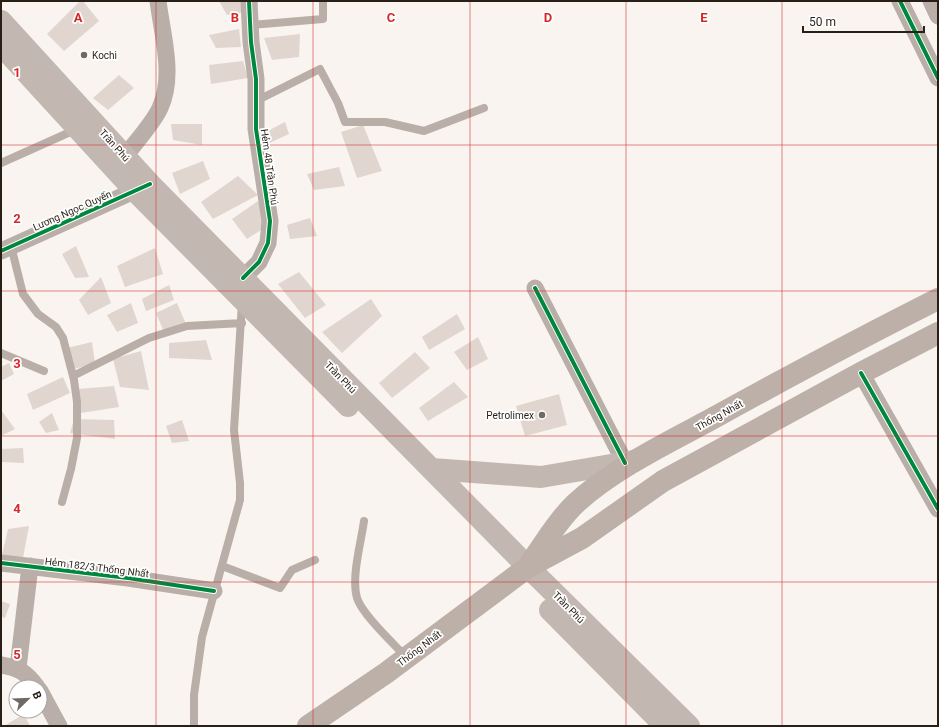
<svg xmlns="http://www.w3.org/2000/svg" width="939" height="727" font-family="Roboto,sans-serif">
	<rect width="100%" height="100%" fill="#f9f4ef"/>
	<!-- building -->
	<path fill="#e1d5d0" d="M 80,1 L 83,1 L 99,21 L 64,51 L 47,34 Z
		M 219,1 L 241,1 L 246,12 L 227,15 Z
		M 239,29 L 241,47 L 216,48 L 209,35 Z
		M 300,34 L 299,57 L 272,60 L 264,38 Z
		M 243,61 L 248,78 L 211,84 L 209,65 Z
		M 119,75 L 134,88 L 108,110 L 93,98 Z
		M 285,122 L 289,134 L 261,147 L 258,136 Z
		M 171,124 L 202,124 L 202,145 L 173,140 Z
		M 363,125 L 382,171 L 357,178 L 341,132 Z
		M 203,161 L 210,179 L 180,194 L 172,173 Z
		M 339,167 L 345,186 L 314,190 L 307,174 Z
		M 238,176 L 258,195 L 213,219 L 201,202 Z
		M 258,201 L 269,225 L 247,239 L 232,219 Z
		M 310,218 L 317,236 L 290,239 L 287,225 Z
		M 76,246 L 89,277 L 75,278 L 62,254 Z
		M 155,248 L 163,274 L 125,287 L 117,266 Z
		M 299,272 L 326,305 L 305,318 L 278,284 Z
		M 101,277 L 111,303 L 88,315 L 79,300 Z
		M 169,285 L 174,300 L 146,311 L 142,299 Z
		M 371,299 L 382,316 L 342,353 L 322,332 Z
		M 131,303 L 138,323 L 117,332 L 107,315 Z
		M 177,303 L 186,324 L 164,332 L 156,313 Z
		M 457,314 L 465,329 L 429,350 L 422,337 Z
		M 478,337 L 488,359 L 467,370 L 454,352 Z
		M 206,340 L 212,360 L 169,358 L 169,343 Z
		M 92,342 L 95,364 L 73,369 L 67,348 Z
		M 141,351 L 149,390 L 120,387 L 113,359 Z
		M 415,352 L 430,368 L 392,398 L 379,383 Z
		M 9,363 L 14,374 L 1,381 L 1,367 Z
		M 63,377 L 70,393 L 33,410 L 27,394 Z
		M 454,382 L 468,397 L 428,421 L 419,408 Z
		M 114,386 L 119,407 L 81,413 L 78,389 Z
		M 559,394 L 567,425 L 525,436 L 516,406 Z
		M 1,410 L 15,429 L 1,436 Z
		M 52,413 L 59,430 L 46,433 L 39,422 Z
		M 74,419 L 114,420 L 115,439 L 70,433 Z
		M 182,420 L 189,441 L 172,443 L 166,426 Z
		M 23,448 L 24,463 L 1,462 L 1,449 Z
		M 29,526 L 22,563 L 1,559 L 8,529 Z
		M 1,601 L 10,604 L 5,618 L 1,617 Z
		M 24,714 L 30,726 L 4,726 Z"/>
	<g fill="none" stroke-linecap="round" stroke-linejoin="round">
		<!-- service -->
		<path stroke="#baaea8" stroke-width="8" d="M 250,25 L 323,19 L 323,1
			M 256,101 L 320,69 L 338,103 L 345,122 L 385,122 L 424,131 L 484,108
			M 1,163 L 77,129
			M 11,246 L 23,294 L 38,314 L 56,327 L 63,338 L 74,380 L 77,402 L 77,438 L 71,469 L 62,502
			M 1,353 L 44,371
			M 73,376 L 149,338 L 187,326 L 242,323
			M 364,521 C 361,543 351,577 357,598 C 362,614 393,643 406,657
			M 222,566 L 280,588 L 292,570 L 315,560
			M 194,726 L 194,695 L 202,637 L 240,500 L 240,483 L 234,430 L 242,303"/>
		<!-- minor -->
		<path stroke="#baaea8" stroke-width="17" d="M 900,1 L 938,78
			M 931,1 L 938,16
			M 125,156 C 135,143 154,122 160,108 C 175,76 162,34 158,1
			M 1,251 L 145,186
			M 243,278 L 259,262 L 268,243 L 270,221 L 256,129 L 256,79 L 251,42 L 249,1
			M 535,288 L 625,463
			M 861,373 L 938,509
			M 1,563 L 128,578 L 214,591
			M 1,665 C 19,668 26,672 37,687
			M 18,668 L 30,566
			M 40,691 L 59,726"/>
		<!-- secondary -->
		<path stroke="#c3b8b1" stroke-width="22" d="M 1,21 L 150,184 L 528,567 L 689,726
			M 1,45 L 134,190 L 348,406
			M 432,469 L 541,477 L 634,461
			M 550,610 L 665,726"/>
		<!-- primary -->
		<path stroke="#bcb0a8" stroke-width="22" d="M 531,562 C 545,543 557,521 575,504 C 610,471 665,444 708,421 C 784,379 860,338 938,299
			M 308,726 L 386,673 L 528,567 L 582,538 L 663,481 L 861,373 L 938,333"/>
		<!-- cycleway casing -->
		<g stroke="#fff" stroke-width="6">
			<path id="cycleway" d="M 900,1 L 938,78
				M 1,251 L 150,184
				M 243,278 L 259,262 L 268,243 L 270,221 L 256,129 L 256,79 L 251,42 L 249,1
				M 535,288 L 625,463
				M 861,373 L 938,509
				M 1,563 L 128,578 L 214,591"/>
		</g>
		<!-- cycleway -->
		<use href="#cycleway" stroke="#00873e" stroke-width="4"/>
	</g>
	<!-- grid -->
	<path fill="none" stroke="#d62828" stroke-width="1" stroke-opacity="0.55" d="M 156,1 L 156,726M 313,1 L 313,726M 470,1 L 470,726M 626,1 L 626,726M 782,1 L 782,726M 1,145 L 938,145M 1,291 L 938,291M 1,436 L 938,436M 1,582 L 938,582"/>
	<!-- markers -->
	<g fill="#716a63" stroke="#fff" stroke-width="1.5">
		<circle cx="84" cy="55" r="4"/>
		<circle cx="542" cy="415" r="4"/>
	</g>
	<g text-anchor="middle" stroke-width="3.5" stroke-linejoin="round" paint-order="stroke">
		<!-- poi labels -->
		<g font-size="10" fill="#281f17" stroke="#fff" text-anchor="start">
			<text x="92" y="59">Kochi</text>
			<text x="534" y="419" text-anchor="end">Petrolimex</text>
		</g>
		<!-- street labels -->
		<g font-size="10" fill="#281f17" stroke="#fff">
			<text transform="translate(115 145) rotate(48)" y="4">Trần Phú</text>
			<text transform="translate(270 167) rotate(82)" y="4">Hẻm 48 Trần Phú</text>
			<text transform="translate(72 210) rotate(-24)" y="4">Lương Ngọc Quyến</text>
			<text transform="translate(341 377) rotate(45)" y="4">Trần Phú</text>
			<text transform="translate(719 415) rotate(-29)" y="4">Thống Nhất</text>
			<text transform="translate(97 567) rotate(7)" y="4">Hẻm 182/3 Thống Nhất</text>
			<text transform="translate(569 607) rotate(45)" y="4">Trần Phú</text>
			<text transform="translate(419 648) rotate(-37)" y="4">Thống Nhất</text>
		</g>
	</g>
	<g font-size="13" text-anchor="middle" font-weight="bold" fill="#d62828" stroke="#fff" stroke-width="3.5" stroke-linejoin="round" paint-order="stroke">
		<text x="78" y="22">A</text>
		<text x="235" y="22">B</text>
		<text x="391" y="22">C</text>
		<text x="548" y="22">D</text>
		<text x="704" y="22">E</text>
		<text x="17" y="77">1</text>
		<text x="17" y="223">2</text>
		<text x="17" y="368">3</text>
		<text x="17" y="513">4</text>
		<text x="17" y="659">5</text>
	</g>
	<!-- border -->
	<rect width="939" height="727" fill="none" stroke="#281f17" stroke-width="4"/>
	<!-- north arrow -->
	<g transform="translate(28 699) rotate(67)"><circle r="19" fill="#ffffff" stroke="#a9a5a2"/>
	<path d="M0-3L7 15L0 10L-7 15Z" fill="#716a63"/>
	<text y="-6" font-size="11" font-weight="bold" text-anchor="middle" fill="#281f17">B</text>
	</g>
	<!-- scale -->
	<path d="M803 26v6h121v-6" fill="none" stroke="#281f17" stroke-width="2"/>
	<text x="809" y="26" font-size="12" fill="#281f17" stroke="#ffffff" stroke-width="3" paint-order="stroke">50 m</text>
</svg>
